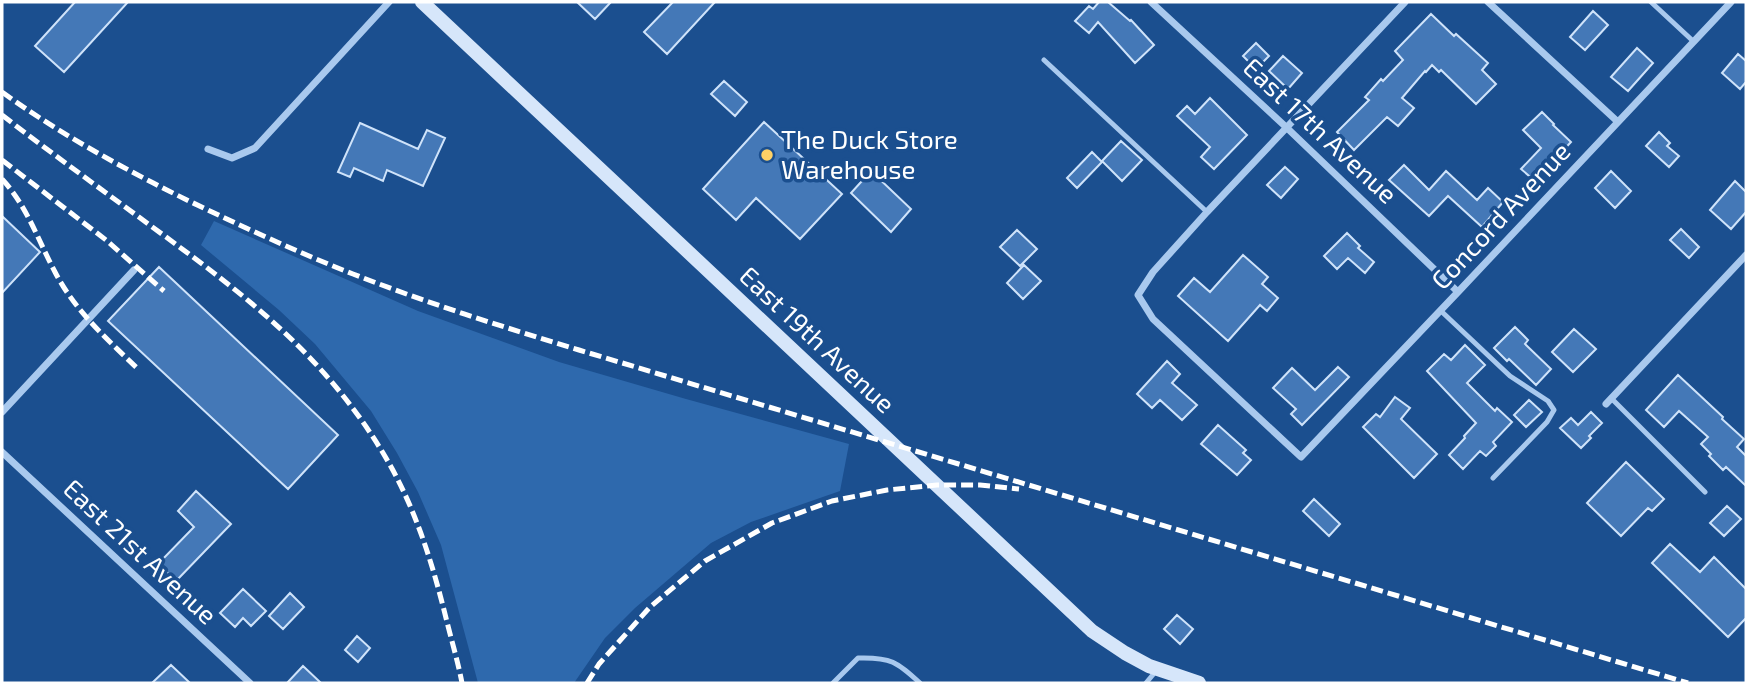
<svg xmlns="http://www.w3.org/2000/svg" width="1748" height="685" font-family="'Exo 2',sans-serif">
	<rect width="100%" height="100%" fill="#1b4f8f"/>
	<!-- green -->
	<path fill="#2e69ad" d="M 214,221 L 418,311 L 559,362 L 686,399 L 849,444 L 840,491 L 751,522 L 711,543 L 635,608 L 605,638 L 574,683 L 478,683 L 441,545 L 418,492 L 397,453 L 371,411 L 315,344 L 279,310 L 201,245 Z"/>
	<!-- building -->
	<path fill="#4478b7" stroke="#cfe3fa" stroke-width="2" d="M 75,2 L 128,2 L 64,72 L 35,46 Z
		M 577,2 L 611,2 L 595,19 Z
		M 673,2 L 715,2 L 667,54 L 644,32 Z
		M 1099,2 L 1108,2 L 1130,21 L 1131,20 L 1154,45 L 1135,63 L 1098,22 L 1089,33 L 1075,21 L 1089,6 L 1093,9 Z
		M 1593,11 L 1608,25 L 1585,50 L 1570,37 Z
		M 1431,14 L 1454,36 L 1456,34 L 1488,63 L 1482,70 L 1496,84 L 1476,104 L 1441,70 L 1439,72 L 1432,65 L 1426,72 L 1425,71 L 1402,98 L 1414,108 L 1398,126 L 1387,117 L 1354,150 L 1337,132 L 1369,100 L 1365,97 L 1381,79 L 1383,81 L 1403,60 L 1395,51 Z
		M 1256,43 L 1269,56 L 1256,69 L 1243,56 Z
		M 1637,48 L 1653,63 L 1628,91 L 1611,77 Z
		M 1738,54 L 1746,61 L 1746,82 L 1740,89 L 1722,73 Z
		M 1283,56 L 1302,73 L 1288,89 L 1269,71 Z
		M 724,81 L 747,102 L 735,116 L 711,94 Z
		M 1210,98 L 1247,135 L 1214,169 L 1201,157 L 1210,147 L 1177,116 L 1187,106 L 1195,114 Z
		M 1542,112 L 1554,124 L 1553,125 L 1571,142 L 1535,181 L 1521,169 L 1541,148 L 1523,130 Z
		M 764,122 L 842,194 L 800,239 L 756,198 L 736,220 L 703,189 Z
		M 360,123 L 418,149 L 427,130 L 445,138 L 423,186 L 387,170 L 383,181 L 354,168 L 350,177 L 338,172 Z
		M 1659,132 L 1670,143 L 1667,146 L 1679,156 L 1669,167 L 1646,146 Z
		M 1121,141 L 1142,160 L 1122,181 L 1102,161 Z
		M 1092,152 L 1102,162 L 1077,188 L 1067,178 Z
		M 1404,165 L 1429,190 L 1446,171 L 1477,200 L 1488,188 L 1503,202 L 1482,227 L 1448,196 L 1429,216 L 1389,180 Z
		M 1285,167 L 1298,179 L 1281,198 L 1267,185 Z
		M 871,171 L 911,209 L 891,232 L 851,193 Z
		M 1611,171 L 1631,191 L 1615,208 L 1595,188 Z
		M 1735,181 L 1746,192 L 1746,212 L 1731,229 L 1710,210 Z
		M 2,216 L 40,252 L 2,293 Z
		M 1681,229 L 1699,247 L 1689,258 L 1670,240 Z
		M 1017,230 L 1037,249 L 1020,266 L 1000,247 Z
		M 1347,233 L 1360,246 L 1358,248 L 1374,262 L 1365,273 L 1348,258 L 1337,269 L 1324,256 Z
		M 1243,255 L 1268,277 L 1262,284 L 1278,298 L 1267,311 L 1260,305 L 1228,341 L 1178,296 L 1194,278 L 1210,292 Z
		M 1024,265 L 1041,281 L 1023,299 L 1007,283 Z
		M 159,267 L 338,435 L 288,489 L 108,321 Z
		M 1515,327 L 1528,340 L 1525,344 L 1551,369 L 1536,385 L 1509,359 L 1507,361 L 1494,348 Z
		M 1574,329 L 1596,349 L 1573,372 L 1552,352 Z
		M 1465,345 L 1485,365 L 1467,383 L 1495,411 L 1497,408 L 1512,422 L 1493,442 L 1496,446 L 1486,456 L 1480,451 L 1463,469 L 1449,455 L 1465,438 L 1464,436 L 1476,423 L 1427,371 L 1444,354 L 1451,360 Z
		M 1167,361 L 1180,374 L 1172,383 L 1197,405 L 1182,420 L 1160,400 L 1152,408 L 1137,394 Z
		M 1338,367 L 1349,377 L 1302,425 L 1291,414 L 1296,409 L 1273,388 L 1292,368 L 1315,390 Z
		M 1678,375 L 1723,417 L 1722,419 L 1744,439 L 1737,447 L 1746,456 L 1746,486 L 1726,467 L 1723,470 L 1709,456 L 1711,454 L 1701,444 L 1708,437 L 1679,411 L 1664,427 L 1646,410 Z
		M 1395,397 L 1410,408 L 1401,419 L 1437,454 L 1414,478 L 1363,427 L 1376,414 L 1380,417 Z
		M 1529,400 L 1542,412 L 1526,427 L 1514,415 Z
		M 1591,412 L 1602,423 L 1589,436 L 1591,438 L 1581,448 L 1560,428 L 1571,418 L 1578,425 Z
		M 1218,425 L 1246,450 L 1243,453 L 1251,460 L 1237,475 L 1201,444 Z
		M 1626,462 L 1664,499 L 1652,511 L 1648,508 L 1621,536 L 1587,503 Z
		M 196,491 L 231,524 L 176,581 L 158,564 L 194,527 L 178,511 Z
		M 1314,499 L 1340,524 L 1329,536 L 1303,511 Z
		M 1727,506 L 1741,519 L 1724,536 L 1710,523 Z
		M 1670,544 L 1700,572 L 1714,557 L 1746,589 L 1746,618 L 1728,637 L 1652,563 Z
		M 243,589 L 266,611 L 251,626 L 243,618 L 235,627 L 220,613 Z
		M 290,593 L 304,607 L 283,629 L 269,616 Z
		M 1177,615 L 1193,629 L 1180,644 L 1164,629 Z
		M 357,636 L 370,648 L 358,662 L 345,650 Z
		M 171,665 L 190,683 L 152,683 Z
		M 303,666 L 321,683 L 287,683 Z"/>
	<g fill="none" stroke-linecap="round" stroke-linejoin="round">
		<!-- lane -->
		<path stroke="#a9c9ee" stroke-width="5" d="M 1651,2 L 1693,41
			M 1044,60 L 1207,212
			M 1441,311 L 1510,376 L 1548,401 L 1554,410 L 1547,422 L 1493,478
			M 1611,398 L 1705,492
			M 833,683 L 858,658 C 891,657 897,662 920,683
			M 1146,683 L 1156,671"/>
		<!-- street -->
		<path stroke="#a9c9ee" stroke-width="7" d="M 1151,2 L 1286,127 L 1458,292
			M 1405,2 L 1207,212 L 1153,272 L 1138,295 L 1153,319 L 1301,457 L 1458,292 L 1731,2
			M 1488,2 L 1618,122
			M 208,149 L 232,158 L 255,148 L 389,2
			M 1606,404 L 1746,255
			M 2,412 L 134,270
			M 2,452 L 250,683"/>
		<!-- secondary -->
		<path stroke="#d6e6fa" stroke-width="14" d="M 422,2 L 1092,631 L 1125,653 L 1149,666 L 1199,683"/>
		<!-- rail -->
		<path stroke="#fff" stroke-width="5" stroke-dasharray="12 5" stroke-linecap="butt" d="M 2,92 C 60,134 124,169 189,201 C 243,227 297,252 353,274 C 427,303 503,327 579,350 L 1688,683
			M 2,115 C 51,153 101,189 151,226 C 244,294 326,356 386,458 C 416,509 433,565 447,622 C 452,642 458,662 462,683
			M 2,160 L 106,240 L 164,291
			M 2,179 C 27,206 38,240 55,272 C 75,311 108,340 139,370
			M 587,683 L 599,664 L 650,607 L 705,561 L 772,523 L 832,501 L 887,490 L 937,485 L 980,485 L 1019,489"/>
	</g>
	<!-- markers -->
	<circle fill="#ffd166" stroke="#1b4f8f" stroke-width="2.5" cx="767" cy="155" r="7"/>
	<g text-anchor="middle" stroke-width="7" stroke-linejoin="round" paint-order="stroke">
		<!-- street labels -->
		<g font-size="26" fill="#fff" stroke="#1b4f8f">
			<text transform="translate(1320 131) rotate(43)" y="9">East 17th Avenue</text>
			<text transform="translate(1501 216) rotate(-47)" y="9">Concord Avenue</text>
			<text transform="translate(817 340) rotate(43)" y="9">East 19th Avenue</text>
			<text transform="translate(140 552) rotate(43)" y="9">East 21st Avenue</text>
		</g>
		<!-- poi labels -->
		<g font-size="26" fill="#fff" stroke="#1b4f8f" text-anchor="start">
			<text x="781" y="149">The Duck Store<tspan x="781" dy="30">Warehouse</tspan></text>
		</g>
	</g>
	<!-- border -->
	<rect width="1748" height="685" fill="none" stroke="#ffffff" stroke-width="7"/>
</svg>
